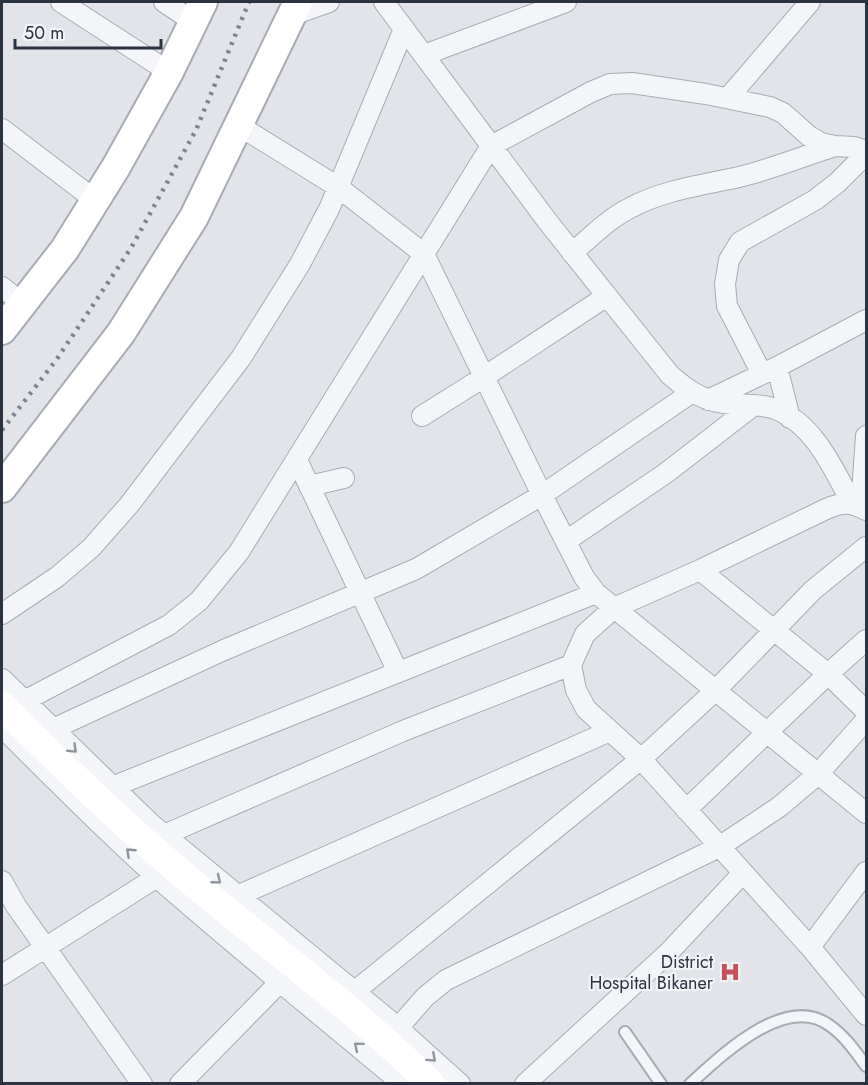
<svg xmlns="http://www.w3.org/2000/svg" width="868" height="1085" font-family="Jost,sans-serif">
	<rect width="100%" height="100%" fill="#e2e4e9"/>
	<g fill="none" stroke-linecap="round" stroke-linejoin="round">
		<!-- lane casing -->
		<g stroke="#a7abb3" stroke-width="14">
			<path id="lane" d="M 625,1032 L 661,1084
				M 690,1084 C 721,1056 785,993 829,1025 C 845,1036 855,1051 866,1066"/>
		</g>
		<!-- street casing -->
		<g stroke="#a7abb3" stroke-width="22">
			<path id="street" d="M 61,2 L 169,72
				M 164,2 L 194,22
				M 384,2 L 548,222 L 670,375 C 691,393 705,402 732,404 C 747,405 764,404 778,410 C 816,427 833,469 852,503
				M 292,15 L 329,2
				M 424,55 L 566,2
				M 728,98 L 810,2
				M 238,125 L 338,187 L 424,254 L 542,495 L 584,577 L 596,593 L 866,813
				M 2,129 L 95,200
				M 572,253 C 591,237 608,219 630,208 C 663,190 703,185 739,177 C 772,169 804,156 835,146
				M 2,287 L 22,303
				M 777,367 L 790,418
				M 762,374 L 727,306 L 725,284 L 729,260 L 740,242 L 815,200 L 837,183 L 866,154
				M 708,400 L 777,367 L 866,320
				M 422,416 L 484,377 L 607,296
				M 297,460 L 398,672
				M 309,486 L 344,478
				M 861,507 L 866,436
				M 566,541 L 666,473 L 754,405
				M 866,547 L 813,590 L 716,690 L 641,759 L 810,947 L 866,1015
				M 700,570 L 828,674 L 866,711
				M 2,614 L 57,577 L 91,548 L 129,505 L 241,358 L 300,264 L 329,209 L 404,29
				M 2,679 L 151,824 L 389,1020 L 460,1084
				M 24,701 L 169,625 L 199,601 L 239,552 L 491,146 L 591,92 L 610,84 L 632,83 L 706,94 L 770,107 L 783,113 L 809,136 L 821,143 L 835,146 L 854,147 L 866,151
				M 2,727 C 53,778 104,830 159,879 C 239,949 321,1016 403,1084
				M 53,729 L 224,650 L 416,569 L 542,495 L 691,393
				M 112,787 L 596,593
				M 686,810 L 828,674 L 866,640
				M 164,835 L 403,731 L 571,665
				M 2,881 L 16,906 L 142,1084
				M 237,896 L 610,731
				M 810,947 L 866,872
				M 2,975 L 157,877
				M 354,992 L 641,759 L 586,709 L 576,690 L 571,665 L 585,634 L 614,608 L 700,570 L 826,509 C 843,502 850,502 866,510
				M 398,1028 L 425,997 L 446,980 L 719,847 L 779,807 L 818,774 L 866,720
				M 180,1084 L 280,982
				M 525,1084 L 669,952 L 743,873"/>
		</g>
		<!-- secondary casing -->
		<g stroke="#a7abb3" stroke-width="32">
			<path id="secondary" d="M 2,330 L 65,249 L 116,167 L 169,72 L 203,2
				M 2,488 L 121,333 L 194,217 L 298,2
				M 2,705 C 59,763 118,820 181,873 C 264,943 353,1007 431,1084"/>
		</g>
		<!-- lane -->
		<use href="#lane" stroke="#f4f5f8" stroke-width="10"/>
		<!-- street -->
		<use href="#street" stroke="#f4f5f8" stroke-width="20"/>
		<!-- secondary -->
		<use href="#secondary" stroke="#fff" stroke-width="28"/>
		<!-- rail -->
		<path stroke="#7c8492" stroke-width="4.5" stroke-dasharray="3 6" stroke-linecap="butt" d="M 2,430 L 57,359 L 131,248 L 196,130 L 249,2"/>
	</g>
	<!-- one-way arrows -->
	<defs><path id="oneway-chevron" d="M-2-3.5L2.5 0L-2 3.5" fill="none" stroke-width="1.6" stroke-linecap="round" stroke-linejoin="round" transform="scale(1.5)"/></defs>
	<g stroke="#90949c">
		<use href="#oneway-chevron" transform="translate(73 749) rotate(44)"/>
		<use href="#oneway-chevron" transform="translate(130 852) rotate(-137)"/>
		<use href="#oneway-chevron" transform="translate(217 880) rotate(39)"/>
		<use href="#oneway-chevron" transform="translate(358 1046) rotate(-140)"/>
		<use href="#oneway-chevron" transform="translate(432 1058) rotate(42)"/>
	</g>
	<!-- icons -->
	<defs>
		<g id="hospital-bare" transform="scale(1.62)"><path d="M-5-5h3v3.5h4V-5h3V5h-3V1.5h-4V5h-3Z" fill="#c64f5d" stroke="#f1f3f7" stroke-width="2.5" paint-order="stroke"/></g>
	</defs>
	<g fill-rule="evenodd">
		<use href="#hospital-bare" x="730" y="972"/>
	</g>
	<g text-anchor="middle" stroke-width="4.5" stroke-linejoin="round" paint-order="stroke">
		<!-- poi labels -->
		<g font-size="18" fill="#2b3240" stroke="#f1f3f7" text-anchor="end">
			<text x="713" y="968">District<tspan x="713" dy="21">Hospital Bikaner</tspan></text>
		</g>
	</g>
	<!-- border -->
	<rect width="868" height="1085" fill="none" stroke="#2b3240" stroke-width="6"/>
	<!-- scale -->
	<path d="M15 39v9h146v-9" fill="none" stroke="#2b3240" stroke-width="3"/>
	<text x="24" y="39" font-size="18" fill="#2b3240" stroke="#f1f3f7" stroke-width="4.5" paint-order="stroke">50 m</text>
</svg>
